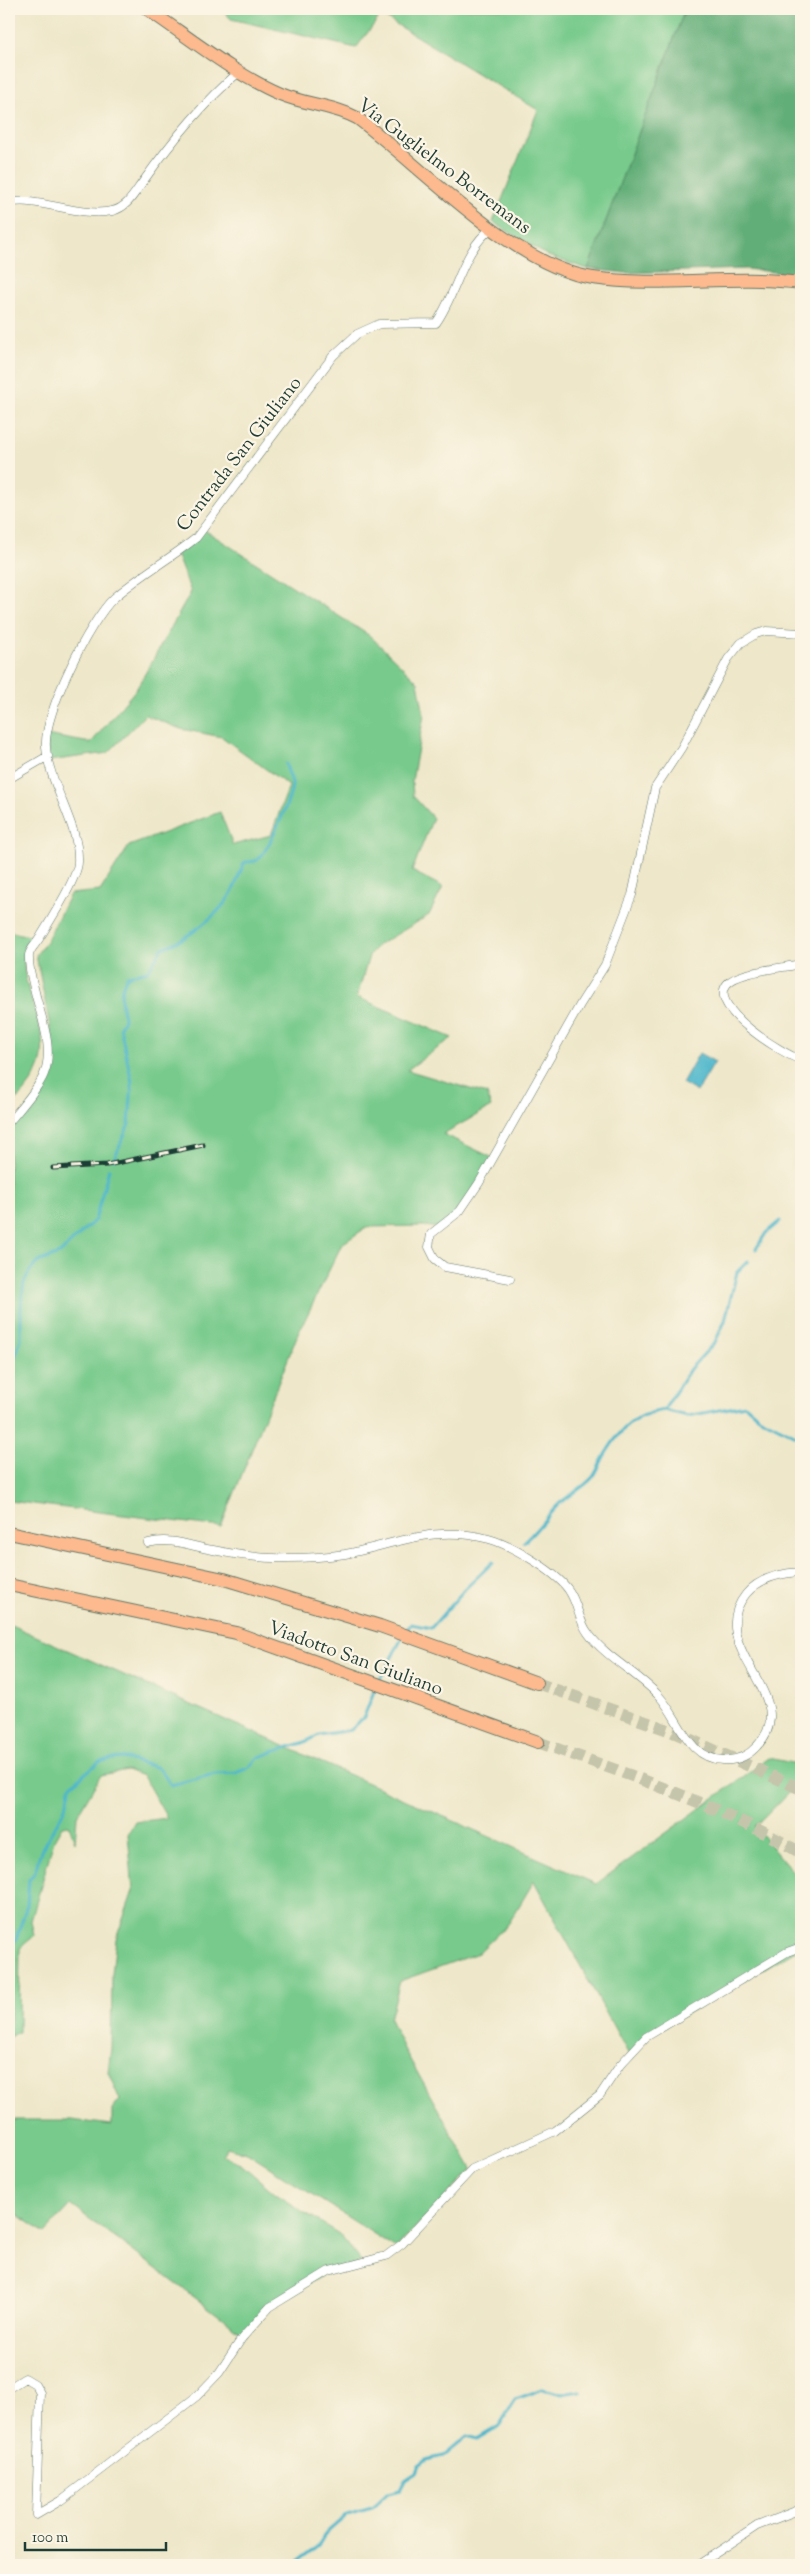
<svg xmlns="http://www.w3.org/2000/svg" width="810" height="2574" font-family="'Sorts Mill Goudy',serif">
	<rect width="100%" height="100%" fill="#fcf5e5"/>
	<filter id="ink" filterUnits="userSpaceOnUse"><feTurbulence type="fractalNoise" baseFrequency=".02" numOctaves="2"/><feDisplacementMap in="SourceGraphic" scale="10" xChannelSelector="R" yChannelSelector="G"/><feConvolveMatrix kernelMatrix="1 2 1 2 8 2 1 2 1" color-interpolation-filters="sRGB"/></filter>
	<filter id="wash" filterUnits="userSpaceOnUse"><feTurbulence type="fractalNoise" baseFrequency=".0096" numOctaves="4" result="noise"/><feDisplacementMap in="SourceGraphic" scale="20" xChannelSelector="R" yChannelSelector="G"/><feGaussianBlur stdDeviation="1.12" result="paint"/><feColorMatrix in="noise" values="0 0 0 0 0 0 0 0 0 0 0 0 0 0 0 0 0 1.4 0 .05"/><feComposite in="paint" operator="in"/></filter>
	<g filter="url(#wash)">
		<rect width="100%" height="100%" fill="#eee7c9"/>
		<!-- green -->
		<path fill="#78ca8c" stroke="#4c8460" d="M 222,9 L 685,9 L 588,269 L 548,256 L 493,222 L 538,110 L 381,15 L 356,48 L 231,19 Z
			M 203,529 L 370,636 L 418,682 L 424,715 L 412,781 L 413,796 L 433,818 L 412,871 L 443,887 L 429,915 L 377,946 L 369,956 L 357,997 L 452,1038 L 407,1070 L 487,1094 L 491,1107 L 443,1134 L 493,1158 L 460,1211 L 439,1228 L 425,1226 L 367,1227 L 342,1244 L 297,1336 L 221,1527 L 9,1501 L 9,1132 L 47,1083 L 52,1064 L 50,1027 L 36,955 L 47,940 L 70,894 L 100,891 L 129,846 L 220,812 L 233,845 L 271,835 L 289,786 L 222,737 L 181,729 L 145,715 L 108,753 L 49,761 L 46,735 L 91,743 L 137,688 L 191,592 L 176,554 Z
			M 9,931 L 32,937 C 29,946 24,954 24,963 C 24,998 55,1037 37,1072 C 30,1086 19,1097 9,1108 Z
			M 11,1625 L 596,1884 L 769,1758 L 801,1765 L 801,1780 L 755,1827 L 801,1881 L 801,1947 L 646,2037 L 629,2055 L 534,1881 L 509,1923 L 478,1953 L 400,1981 L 390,2019 L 404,2049 L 472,2169 L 396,2248 L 247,2153 L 227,2147 L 222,2155 L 242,2165 L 276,2194 L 339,2234 L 362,2262 L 329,2271 L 270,2307 L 245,2335 L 71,2205 L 45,2233 L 9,2209 L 9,2120 L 71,2120 L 112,2125 L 112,2110 L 120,2100 L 108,2072 L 111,2048 L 112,1974 L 116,1939 L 133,1891 L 128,1834 L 135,1822 L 167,1818 L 143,1776 L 127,1770 L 101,1775 L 77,1816 L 75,1842 L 69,1825 L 62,1826 L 54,1840 L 31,1921 L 34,1936 L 20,1948 L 19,2032 L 9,2037 L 9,1628 Z"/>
		<!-- forest -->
		<path fill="#62ae78" stroke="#407656" d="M 685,9 L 801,9 L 801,275 L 746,269 L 625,273 L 588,269 Z"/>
		<!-- water -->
		<path fill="#4cb6ca" stroke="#367a7f" d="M 699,1053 L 715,1062 L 697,1092 L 682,1083 Z"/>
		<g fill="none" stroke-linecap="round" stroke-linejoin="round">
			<!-- stream -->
			<path stroke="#4cb6ca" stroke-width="3" d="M 114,1159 L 129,1124 L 132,1082 L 120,1027 L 124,1019 C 121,1000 118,995 127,976 L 148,971 L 162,948 C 185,941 219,915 231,894 C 237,884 239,872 245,862 C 249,862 254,862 257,860 C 267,854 293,795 292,783 C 291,777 287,771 286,764
				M 756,1249 L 766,1233 L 780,1221
				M 9,1376 L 21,1339 L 21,1303 L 24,1283 L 29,1272 L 38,1262 L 59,1254 L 95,1220 L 109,1169
				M 664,1410 L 688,1416 L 745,1405 L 759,1417 L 800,1438
				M 524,1542 C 538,1530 547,1515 560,1503 C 571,1494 583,1488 593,1477 C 598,1470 601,1461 606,1453 C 622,1427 634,1415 664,1410 L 690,1369 L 715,1342 L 725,1321 L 737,1272 L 748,1261
				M 405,1632 L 411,1624 L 431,1628 L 465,1589 L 493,1562
				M 379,1681 L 402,1638
				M 9,1943 L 16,1940 L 27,1905 L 29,1879 C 39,1870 36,1862 41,1851 C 51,1829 69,1812 70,1786 L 99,1762 L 111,1759 L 123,1758 L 159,1768 L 171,1785 L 215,1774 L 236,1773 L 248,1768 L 258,1758 L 272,1752 L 303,1743 L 319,1735 L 351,1730 L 364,1717 L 376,1686
				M 293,2565 L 317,2547 L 324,2535 L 347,2515 L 372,2508 L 388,2493 L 400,2490 L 405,2480 L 416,2473 L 419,2466 L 427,2460 L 443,2456 L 467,2436 L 477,2439 L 499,2426 L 516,2399 L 543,2389 L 562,2394 L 580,2391"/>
		</g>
	</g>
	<g filter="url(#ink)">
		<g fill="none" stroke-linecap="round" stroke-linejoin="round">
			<!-- trunk-tunnel -->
			<path stroke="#c5c5ab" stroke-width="12" stroke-dasharray="12 6" stroke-linecap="butt" d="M 537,1683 L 671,1731 L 801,1789
				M 538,1742 C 627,1774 719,1805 801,1853"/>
			<!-- minor casing -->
			<g stroke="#677868" stroke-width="9">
				<path id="minor" d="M 9,206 L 10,203 C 36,196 79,218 112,211 C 127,208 134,194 142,183 C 171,142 202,104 240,71
					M 9,776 L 12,777 L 48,756
					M 801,964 C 784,968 738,971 727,984 C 707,1008 783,1054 801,1060
					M 9,1122 C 19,1110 39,1088 44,1074 C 54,1050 42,1019 36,996 C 33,983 28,968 29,955 C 30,949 36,944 39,939 C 48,924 78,878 78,862 C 80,826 49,785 46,747 C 43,714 90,620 114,598 C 140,575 170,559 196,538 L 333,356 L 357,334 L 379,324 L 436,323 C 457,294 462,250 492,228
					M 510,1279 L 445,1267 L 435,1259 L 429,1247 L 431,1234 L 460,1211 L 479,1183 L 581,1003 L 605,965 L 632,895 L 655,788 L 682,747 L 728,659 L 741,643 L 756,634 L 766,631 L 801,633
					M 148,1543 C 171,1537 190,1546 213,1550 C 237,1555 263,1559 288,1558 C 307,1558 326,1557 345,1554 C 396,1544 436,1524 489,1539 C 511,1545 561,1574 571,1594 C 578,1606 579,1621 588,1633 C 606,1658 638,1673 659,1696 C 680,1718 687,1759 723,1760 C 736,1761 748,1756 757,1746 C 805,1697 702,1648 746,1594 C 759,1578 781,1573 801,1572
					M 9,2388 L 25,2378 L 35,2384 L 40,2393 L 36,2515 L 60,2501 L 197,2396 L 219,2373 L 242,2338 L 270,2307 L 329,2271 L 386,2256 L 402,2244 L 472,2169 L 555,2131 L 600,2095 L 620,2065 L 646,2037 L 787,1952 L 801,1947
					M 698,2565 L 757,2526 L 801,2509"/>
			</g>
			<!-- primary casing -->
			<g stroke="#677868" stroke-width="14">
				<path id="primary" d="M 147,9 C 187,36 237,76 280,94 C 306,105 333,105 357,118 C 423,167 512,266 593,278 C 661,288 732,274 801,283"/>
			</g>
			<!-- trunk casing -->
			<g stroke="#677868" stroke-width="14">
				<path id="trunk" d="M 9,1533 L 224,1579 L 380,1626 L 537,1683
					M 9,1585 L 236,1633 L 538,1742"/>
			</g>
			<!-- minor -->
			<use href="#minor" stroke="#fff" stroke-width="8"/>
			<!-- primary -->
			<use href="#primary" stroke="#fcba8e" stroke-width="12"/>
			<!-- trunk -->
			<use href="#trunk" stroke="#fcba8e" stroke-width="12"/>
			<!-- rail casing -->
			<g stroke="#1f3d34" stroke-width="5">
				<path id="rail" d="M 53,1168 L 107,1165 L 203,1145"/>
			</g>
			<!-- rail -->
			<use href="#rail" stroke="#fcf5e5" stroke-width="3" stroke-dasharray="9" stroke-linecap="butt"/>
		</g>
	</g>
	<g text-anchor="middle" stroke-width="4.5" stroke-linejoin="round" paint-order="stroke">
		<!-- street labels -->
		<g font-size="19" fill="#1f3d34" stroke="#fcf5e5">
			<text transform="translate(445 165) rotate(37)" y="7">Via Guglielmo Borremans</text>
			<text transform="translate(238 453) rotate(-52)" y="7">Contrada San Giuliano</text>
			<text transform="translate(356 1657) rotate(20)" y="7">Viadotto San Giuliano</text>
		</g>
	</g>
	<!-- margin -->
	<rect width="810" height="2574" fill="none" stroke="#fcf5e5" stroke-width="30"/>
	<!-- scale -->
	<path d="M25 2542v8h141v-8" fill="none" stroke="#1f3d34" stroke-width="2.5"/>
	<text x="32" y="2542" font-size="15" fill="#1f3d34" stroke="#fcf5e5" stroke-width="4" paint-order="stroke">100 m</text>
</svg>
